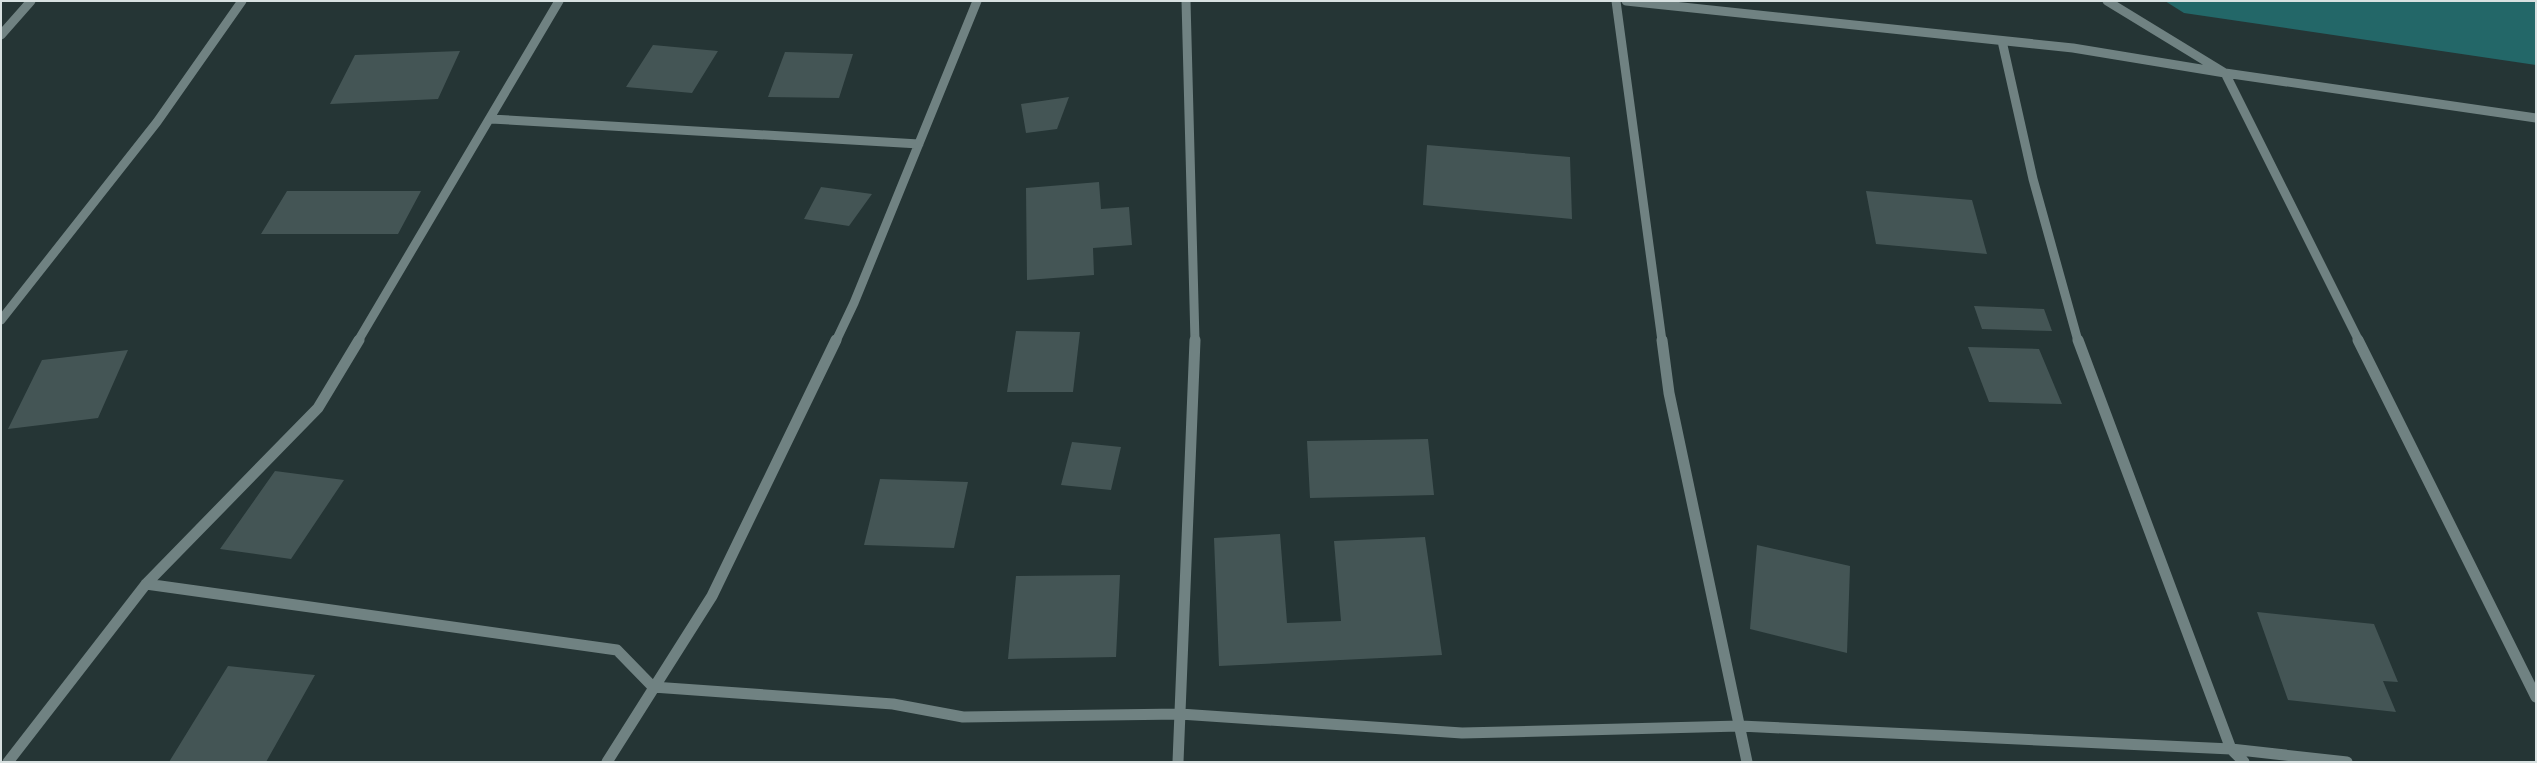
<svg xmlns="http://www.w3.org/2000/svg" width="2537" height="763" font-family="Ubuntu,sans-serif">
	<rect width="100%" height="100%" fill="#253535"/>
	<!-- forest -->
	<path fill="#236768" d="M 2165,1 L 2536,1 L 2536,65 L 2184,13 Z"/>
	<!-- building -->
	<path fill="#455" d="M 653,45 L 718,51 L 692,93 L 626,87 Z
		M 460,51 L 438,99 L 330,104 L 355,55 Z
		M 785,52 L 853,54 L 839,98 L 768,97 Z
		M 1069,97 L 1057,129 L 1026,133 L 1021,104 Z
		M 1427,145 L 1570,157 L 1572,219 L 1423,205 Z
		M 1099,182 L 1101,209 L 1129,207 L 1132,245 L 1093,248 L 1094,275 L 1027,280 L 1026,188 Z
		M 821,187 L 872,194 L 849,226 L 804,219 Z
		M 287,191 L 421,191 L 398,234 L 261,234 Z
		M 1866,191 L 1972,200 L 1987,254 L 1876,244 Z
		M 1974,306 L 2044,309 L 2052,331 L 1982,329 Z
		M 1016,331 L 1080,332 L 1073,392 L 1007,392 Z
		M 1968,347 L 2039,349 L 2062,404 L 1989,402 Z
		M 128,350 L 98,418 L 8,429 L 42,360 Z
		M 1428,439 L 1434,495 L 1310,498 L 1307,441 Z
		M 1072,442 L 1121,447 L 1111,490 L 1061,485 Z
		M 275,471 L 344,480 L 291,559 L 220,549 Z
		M 880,479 L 968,482 L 954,548 L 864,545 Z
		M 1280,534 L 1287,623 L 1341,621 L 1334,541 L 1425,537 L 1442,655 L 1219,666 L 1214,538 Z
		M 1757,545 L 1850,566 L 1847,653 L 1750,629 Z
		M 1120,575 L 1116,657 L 1008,659 L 1016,576 Z
		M 2257,612 L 2374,624 L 2398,682 L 2383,681 L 2396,712 L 2288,700 Z
		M 228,666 L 315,675 L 266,762 L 169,762 Z"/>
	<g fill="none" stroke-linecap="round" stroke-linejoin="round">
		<!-- minor-far1 -->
		<path stroke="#708282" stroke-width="9" d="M 1186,1 L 1195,341
			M 1616,1 L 1662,341
			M 1626,1 L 2073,48 L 2225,73 L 2536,118
			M 2107,1 L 2225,73 L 2359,341
			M 1,35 L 31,1
			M 2002,41 L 2033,179 L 2078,341
			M 491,119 L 919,144
			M 1,320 L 157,122 L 242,1
			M 358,341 L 559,1
			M 836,341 L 854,303 L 977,1"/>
		<!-- minor -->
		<path stroke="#708282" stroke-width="11" d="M 1662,340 L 1669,393 L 1747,762
			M 2078,340 L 2231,749 L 2244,762
			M 2358,340 L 2536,697
			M 146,584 L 617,650 L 653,687 L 893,704 L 963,717 L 1180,714 L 1462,733 L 1740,726 L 2231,749 L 2347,762
			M 8,762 L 146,584 L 318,408 L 359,340
			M 607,762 L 712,596 L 836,340
			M 1178,762 L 1195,340"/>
	</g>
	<!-- border -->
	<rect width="2537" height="763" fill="none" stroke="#d8e1e1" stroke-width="4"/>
</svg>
